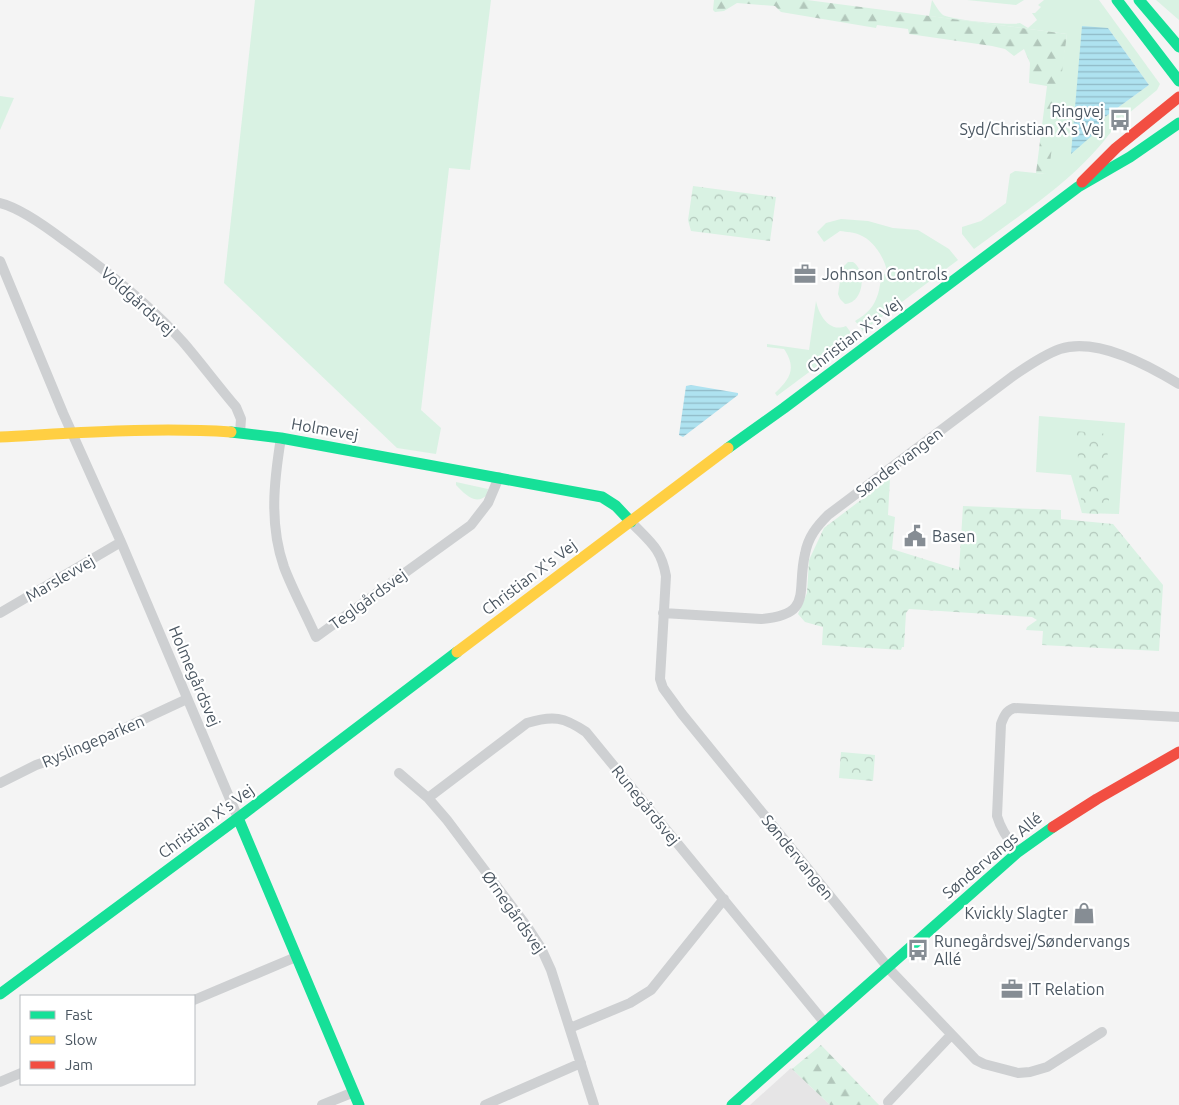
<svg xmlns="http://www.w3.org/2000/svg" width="1179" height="1105" font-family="Ubuntu,sans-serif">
	<defs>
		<pattern id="forest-firs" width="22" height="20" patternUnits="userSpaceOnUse" patternTransform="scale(1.25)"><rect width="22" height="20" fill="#d9f2e3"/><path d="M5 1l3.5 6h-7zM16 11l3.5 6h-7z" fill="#b2c7bb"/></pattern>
		<pattern id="park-crowns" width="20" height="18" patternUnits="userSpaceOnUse" patternTransform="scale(1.25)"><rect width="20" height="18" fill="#d9f2e3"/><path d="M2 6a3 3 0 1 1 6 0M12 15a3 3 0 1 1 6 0" fill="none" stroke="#b2c7bb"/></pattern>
		<pattern id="water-rules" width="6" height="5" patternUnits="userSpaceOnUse" patternTransform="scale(1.25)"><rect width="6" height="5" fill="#aee2f0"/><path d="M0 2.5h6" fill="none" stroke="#90bac6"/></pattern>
	</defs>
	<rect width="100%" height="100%" fill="#f4f4f4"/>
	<!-- education -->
	<path fill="#e6e5e6" d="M 791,1068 L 830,1105 L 750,1105 Z"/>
	<!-- green -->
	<path fill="#d9f2e3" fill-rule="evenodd" d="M 255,0 L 491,0 L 470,170 L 449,168 L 421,410 L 441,428 L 436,454 L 397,448 L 224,283 Z
		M 932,0 C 935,4 938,11 943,15 C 952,20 1010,26 1020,23 L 1028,28 L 1037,20 L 1032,13 L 1035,13 L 1041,7 L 1038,5 L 1044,0 L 1099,0 L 1160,84 L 1157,90 L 1123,118 L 1122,116 L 1116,120 L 1118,122 C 1082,176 1025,211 974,249 L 962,234 L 962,227 L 981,221 L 1006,203 L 1010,174 L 1015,171 L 1045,174 L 1067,34 L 929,16 ZM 1108,28 L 1149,85 L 1105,117 Z
		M 967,0 L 1024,0 L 1016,5 Z
		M 1156,0 L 1179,0 L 1179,20 Z
		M 0,96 L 14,98 L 0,130 Z
		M 841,219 L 868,221 L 893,228 L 918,230 L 949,249 L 958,260 L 863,331 L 855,321 C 867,314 874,307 878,294 C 881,285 879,278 887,272 C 885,258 873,240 860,235 C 854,232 847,232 840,231 L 824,242 L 817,232 L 826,223 Z
		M 848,262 L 853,262 C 867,271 864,303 845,304 L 840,299 L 838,294 L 842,268 Z
		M 816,301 C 819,315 829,333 846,326 L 855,338 L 777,396 L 775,393 C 790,379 797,368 784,349 L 767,347 L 767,344 L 809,350 Z
		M 1039,416 L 1125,423 L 1119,514 L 1082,513 L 1071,475 L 1036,472 Z
		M 456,482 L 488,489 L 487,495 C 475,506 465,494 456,485 Z"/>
	<!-- forest -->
	<path fill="url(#forest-firs)" d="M 714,0 L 807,0 L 1067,34 L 1049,170 L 1045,174 L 1036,173 L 1047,86 L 1029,83 L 1030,63 L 1024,49 L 1014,56 L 1005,49 L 992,46 L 909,34 L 908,29 L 877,25 L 876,28 L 781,12 L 775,6 L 737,3 L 724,11 L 715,12 L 713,10 Z
		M 821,1045 L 879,1105 L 830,1105 L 792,1069 Z"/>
	<!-- park -->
	<path fill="url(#park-crowns)" d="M 693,186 L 776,197 L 770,241 L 691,231 L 688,220 Z
		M 1076,431 L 1107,434 L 1109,501 L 1098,514 L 1082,513 Z
		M 890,478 L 888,515 L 895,517 L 892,549 L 959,570 L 963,506 L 1061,510 L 1061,519 L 1113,524 L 1163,585 L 1159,651 L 1042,645 L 1043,631 L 1026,630 L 1027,627 L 1037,620 L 1032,617 L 909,609 L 906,613 L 904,647 L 902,647 L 901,650 L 822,645 L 823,627 L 805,622 L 798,614 L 807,593 L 809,560 L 824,528 Z
		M 841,752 L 875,755 L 873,781 L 839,778 Z"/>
	<!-- water -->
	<path fill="url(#water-rules)" d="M 1082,26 L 1108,28 L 1149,85 L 1105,117 L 1102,127 L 1071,154 Z
		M 691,385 L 738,393 L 738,395 L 683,437 L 679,435 L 686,386 Z"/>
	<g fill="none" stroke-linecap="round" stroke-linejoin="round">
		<!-- street -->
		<path stroke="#ced0d2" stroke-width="10" d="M 0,203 C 21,208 48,228 65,241 C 107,271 148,303 183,342 C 201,363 218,386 236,407 L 241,419 L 240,433
			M 0,261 L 63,413 L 121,542 L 238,818
			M 281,438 C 274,481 269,524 284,567 C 293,591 306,614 316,637 L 471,525 L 488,503 L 499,477
			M 631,522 C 650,542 661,548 666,576 L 660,679 L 663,688 L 682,714 L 891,971 L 976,1060 L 984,1064 L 1018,1073 L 1030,1072 L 1047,1067 L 1102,1032
			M 0,613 L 121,542
			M 663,613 L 761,619 C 814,615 796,591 805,554 C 808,537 817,526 828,515 L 1013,376 C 1028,366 1043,355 1060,349 C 1097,337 1148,365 1179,384
			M 399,773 L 428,798 L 447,820 L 528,928 L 541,948 L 551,970 L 594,1105
			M 0,783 L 36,765 L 71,753 L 187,699
			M 428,798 L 527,723 C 553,715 564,717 586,732 L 824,1022
			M 1018,852 C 1008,840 1001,830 997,816 L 1001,724 C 1004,716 1006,711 1014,708 L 1179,717
			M 194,1000 L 296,957
			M 570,1028 L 630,1003 L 651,990 L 724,899
			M 0,1082 L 21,1073
			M 888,1102 L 951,1035
			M 322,1105 L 354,1092
			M 485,1105 L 581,1063"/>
		<!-- fast -->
		<path stroke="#16e098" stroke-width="11" d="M 1117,0 L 1179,81
			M 1139,0 L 1179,47
			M 231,432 L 281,438 L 602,497 L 616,506 L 631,522
			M 728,448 L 784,408 L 1078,187 L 1130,157 L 1179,123
			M 238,818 L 359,1105
			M 0,994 L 238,818 L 457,652
			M 732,1105 L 1018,852 L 1053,827"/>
		<!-- slow -->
		<path stroke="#ffcf43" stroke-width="11" d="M 0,437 C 78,433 154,427 231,432
			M 457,652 L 728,448"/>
		<!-- jam -->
		<path stroke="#f24e42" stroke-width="11" d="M 1082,182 L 1116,148 L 1179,97
			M 1053,827 L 1097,799 L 1179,752"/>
	</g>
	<!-- icons -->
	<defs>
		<g id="bus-bare" transform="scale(1.725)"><path d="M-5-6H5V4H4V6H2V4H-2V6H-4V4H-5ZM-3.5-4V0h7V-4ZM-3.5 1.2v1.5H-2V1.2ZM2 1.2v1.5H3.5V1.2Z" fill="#868d94" stroke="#fff" stroke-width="2.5" paint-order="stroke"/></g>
		<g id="office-bare" transform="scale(1.725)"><path d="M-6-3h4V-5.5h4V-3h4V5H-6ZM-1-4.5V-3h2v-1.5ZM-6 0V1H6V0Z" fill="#868d94" stroke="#fff" stroke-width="2.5" paint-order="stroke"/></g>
		<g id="civic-bare" transform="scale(1.725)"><path d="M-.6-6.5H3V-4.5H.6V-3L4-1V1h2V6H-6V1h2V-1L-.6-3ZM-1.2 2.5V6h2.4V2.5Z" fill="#868d94" stroke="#fff" stroke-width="2.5" paint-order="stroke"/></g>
		<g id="shop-bare" transform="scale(1.725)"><path d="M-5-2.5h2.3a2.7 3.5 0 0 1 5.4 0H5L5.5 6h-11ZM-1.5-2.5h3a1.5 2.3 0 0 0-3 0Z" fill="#868d94" stroke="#fff" stroke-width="2.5" paint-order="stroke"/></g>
	</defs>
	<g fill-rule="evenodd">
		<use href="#bus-bare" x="1120" y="120"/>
		<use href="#office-bare" x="805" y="274"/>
		<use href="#civic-bare" x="915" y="536"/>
		<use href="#shop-bare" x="1084" y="913"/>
		<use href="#bus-bare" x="918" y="950"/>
		<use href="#office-bare" x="1012" y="989"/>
	</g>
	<g text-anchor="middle" stroke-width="4.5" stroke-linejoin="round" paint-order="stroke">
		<!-- poi labels -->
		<g font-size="16" fill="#4a5661" stroke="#fff" text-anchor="start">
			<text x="1104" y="117" text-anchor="end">Ringvej<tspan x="1104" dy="18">Syd/Christian X's Vej</tspan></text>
			<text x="822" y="280">Johnson Controls</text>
			<text x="932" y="542">Basen</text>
			<text x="1068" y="919" text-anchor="end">Kvickly Slagter</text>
			<text x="934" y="947">Runegårdsvej/Søndervangs<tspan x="934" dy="18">Allé</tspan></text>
			<text x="1028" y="995">IT Relation</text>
		</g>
		<!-- street labels -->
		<g font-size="16" fill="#4a5661" stroke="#fff">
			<text transform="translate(138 301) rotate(42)" y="6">Voldgårdsvej</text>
			<text transform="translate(854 335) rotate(-37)" y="6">Christian X's Vej</text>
			<text transform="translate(325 429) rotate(10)" y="6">Holmevej</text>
			<text transform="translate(899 462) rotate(-37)" y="6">Søndervangen</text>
			<text transform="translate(529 577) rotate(-37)" y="6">Christian X's Vej</text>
			<text transform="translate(60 578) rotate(-30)" y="6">Marslevvej</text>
			<text transform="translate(368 599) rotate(-36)" y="6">Teglgårdsvej</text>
			<text transform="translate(195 676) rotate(67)" y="6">Holmegårdsvej</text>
			<text transform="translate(93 741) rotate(-23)" y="6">Ryslingeparken</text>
			<text transform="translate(646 805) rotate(51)" y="6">Runegårdsvej</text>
			<text transform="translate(206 821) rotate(-36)" y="6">Christian X's Vej</text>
			<text transform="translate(992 855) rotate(-40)" y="6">Søndervangs Allé</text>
			<text transform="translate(798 857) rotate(51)" y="6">Søndervangen</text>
			<text transform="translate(514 912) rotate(55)" y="6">Ørnegårdsvej</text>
		</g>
	</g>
	<!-- legend -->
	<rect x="20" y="995" width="175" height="90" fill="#ffffff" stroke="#b7bbc0"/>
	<rect x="30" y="1011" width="25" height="8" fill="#16e098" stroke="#b7bbc0"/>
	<text x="65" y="1020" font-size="15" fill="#4a5661">Fast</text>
	<rect x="30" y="1036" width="25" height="8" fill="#ffcf43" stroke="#b7bbc0"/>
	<text x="65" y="1045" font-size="15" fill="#4a5661">Slow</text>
	<rect x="30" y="1061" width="25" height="8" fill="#f24e42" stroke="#b7bbc0"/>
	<text x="65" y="1070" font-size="15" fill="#4a5661">Jam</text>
</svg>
